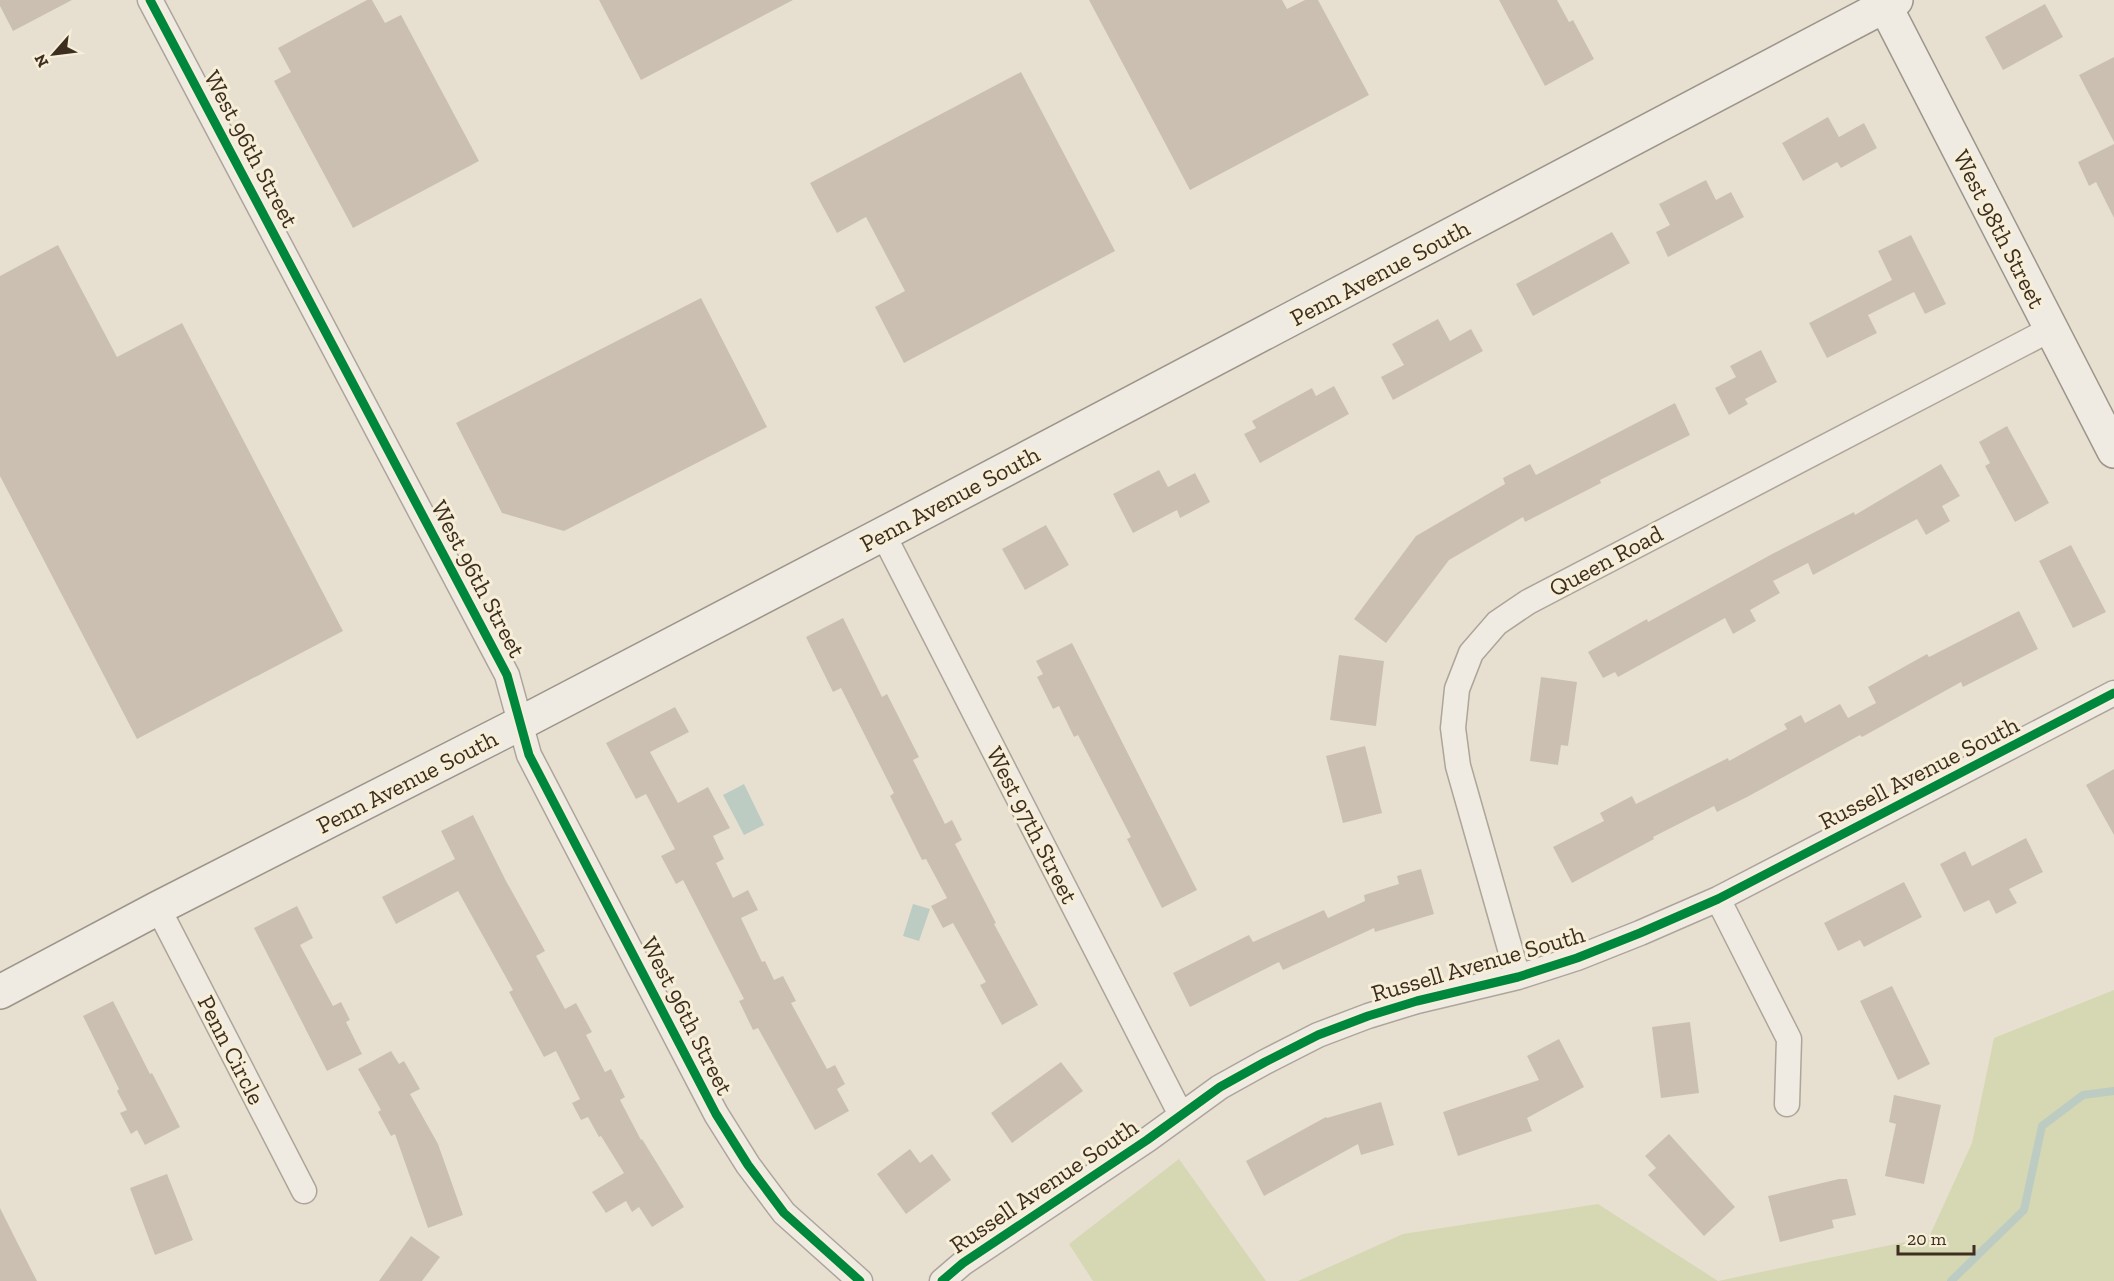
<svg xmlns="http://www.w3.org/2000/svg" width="2114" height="1281" font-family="'Zilla Slab',serif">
	<rect width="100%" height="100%" fill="#e7e0d1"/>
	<!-- green -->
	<path fill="#d6d7b3" d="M 2114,990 L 2114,1281 L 1298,1281 L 1403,1234 L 1598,1204 L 1718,1281 L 1929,1237 L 1972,1143 L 1994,1038 Z
		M 1179,1159 L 1266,1281 L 1093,1281 L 1069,1244 Z"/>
	<!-- water -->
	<path fill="#bcccc2" d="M 744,784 L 764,825 L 744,835 L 723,795 Z
		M 913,904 L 930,909 L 919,941 L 903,936 Z"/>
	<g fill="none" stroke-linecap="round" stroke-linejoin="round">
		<!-- stream -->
		<path stroke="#bcccc2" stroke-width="8" d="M 1951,1281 L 2024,1210 L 2042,1126 L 2083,1095 L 2114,1091"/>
	</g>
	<!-- building -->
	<path fill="#cbbfb2" d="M 0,0 L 72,0 L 13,31 L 0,6 Z
		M 367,0 L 372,0 L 385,23 L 401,15 L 479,161 L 353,228 L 274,81 L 291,72 L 278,48 Z
		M 599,0 L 793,0 L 641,80 Z
		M 1089,0 L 1282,0 L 1287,9 L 1305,0 L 1318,0 L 1369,95 L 1190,190 Z
		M 1499,0 L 1557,0 L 1569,22 L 1573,20 L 1594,59 L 1545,86 Z
		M 2045,4 L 2063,37 L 2003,70 L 1985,37 Z
		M 2114,57 L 2114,142 L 2079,75 Z
		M 1021,72 L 1115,251 L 904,363 L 875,307 L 905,291 L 866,217 L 837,233 L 810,183 Z
		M 1828,117 L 1839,137 L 1864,123 L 1877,148 L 1841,168 L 1837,162 L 1803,181 L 1782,143 Z
		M 2114,144 L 2114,218 L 2096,182 L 2089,186 L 2078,162 Z
		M 1706,180 L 1716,200 L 1731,192 L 1744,217 L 1668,257 L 1656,232 L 1670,225 L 1659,204 Z
		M 1612,232 L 1630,263 L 1533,316 L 1516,284 Z
		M 1911,235 L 1946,304 L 1925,314 L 1914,292 L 1868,315 L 1877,333 L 1827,358 L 1809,323 L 1892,280 L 1878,251 Z
		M 58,245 L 117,357 L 182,323 L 343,631 L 137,739 L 0,476 L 0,276 Z
		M 701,298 L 767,427 L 564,531 L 502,513 L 456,423 Z
		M 1438,319 L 1450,341 L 1471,329 L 1483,351 L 1393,400 L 1381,377 L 1404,365 L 1392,344 Z
		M 1761,350 L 1777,382 L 1745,399 L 1748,404 L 1729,415 L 1715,388 L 1736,377 L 1730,366 Z
		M 1334,386 L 1349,414 L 1260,463 L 1244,434 L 1256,428 L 1252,421 L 1312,388 L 1316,396 Z
		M 1675,403 L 1690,435 L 1600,480 L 1601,483 L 1525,522 L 1523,517 L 1449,560 L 1386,643 L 1354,619 L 1416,536 L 1505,484 L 1503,478 L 1530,464 L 1536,475 Z
		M 2007,426 L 2049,503 L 2015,522 L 1985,466 L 1990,463 L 1979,442 Z
		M 1941,464 L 1960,496 L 1942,506 L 1950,521 L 1926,535 L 1917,519 L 1813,575 L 1808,563 L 1773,581 L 1780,593 L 1750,610 L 1756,621 L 1733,634 L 1725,618 L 1618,677 L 1615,672 L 1603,678 L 1588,652 L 1647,619 L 1648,622 L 1774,553 L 1854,512 L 1855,515 Z
		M 1159,470 L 1168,487 L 1195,473 L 1210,502 L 1180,518 L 1177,510 L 1133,533 L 1113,494 Z
		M 1046,525 L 1069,565 L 1025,590 L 1002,549 Z
		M 2071,545 L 2106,612 L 2073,628 L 2039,561 Z
		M 2019,611 L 2038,649 L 1963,687 L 1961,682 L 1862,737 L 1860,735 L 1747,797 L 1717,812 L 1714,806 L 1653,837 L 1654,839 L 1572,883 L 1553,847 L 1604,821 L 1600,813 L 1632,796 L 1636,804 L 1728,758 L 1729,761 L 1787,729 L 1784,724 L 1801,715 L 1805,723 L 1840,704 L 1848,718 L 1876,703 L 1868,687 L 1927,654 L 1929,657 Z
		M 843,618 L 882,697 L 887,694 L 919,757 L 913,760 L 945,824 L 952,820 L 962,840 L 955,844 L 996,923 L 994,924 L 1038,1005 L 1002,1025 L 980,985 L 986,982 L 953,923 L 943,928 L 931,906 L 947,898 L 926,859 L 922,860 L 890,796 L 894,793 L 841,688 L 833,692 L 806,637 Z
		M 1072,643 L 1197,890 L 1162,908 L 1127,839 L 1131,837 L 1078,735 L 1074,737 L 1059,706 L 1053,709 L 1037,677 L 1043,674 L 1036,661 Z
		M 1339,655 L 1384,661 L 1376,726 L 1330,720 Z
		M 1541,677 L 1577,682 L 1568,746 L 1561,745 L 1558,765 L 1530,761 Z
		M 675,707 L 689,732 L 650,752 L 678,803 L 708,787 L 730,828 L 713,836 L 724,859 L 716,863 L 733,898 L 748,890 L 758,910 L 741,918 L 762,962 L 765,961 L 774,980 L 783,976 L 796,1001 L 791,1003 L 827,1069 L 835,1065 L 845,1084 L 837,1089 L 849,1111 L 815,1130 L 758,1028 L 753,1030 L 739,1001 L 744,999 L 683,880 L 676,884 L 661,856 L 675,849 L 646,794 L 636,799 L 606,743 Z
		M 1365,746 L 1382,813 L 1343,823 L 1326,756 Z
		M 2114,769 L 2114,835 L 2086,785 Z
		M 473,815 L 506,881 L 545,951 L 536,956 L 565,1009 L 576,1003 L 592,1032 L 586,1035 L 605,1072 L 611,1069 L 625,1097 L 620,1100 L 641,1140 L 642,1139 L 684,1207 L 652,1227 L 639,1207 L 632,1212 L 626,1201 L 606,1213 L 592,1192 L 624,1173 L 601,1136 L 599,1137 L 588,1117 L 581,1120 L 572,1103 L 580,1099 L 556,1051 L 544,1057 L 509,992 L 513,990 L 458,891 L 396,924 L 382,897 L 455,859 L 441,831 Z
		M 2026,838 L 2043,872 L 2009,889 L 2017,903 L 1996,914 L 1989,900 L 1964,912 L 1940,864 L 1965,851 L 1972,866 Z
		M 1421,869 L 1434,914 L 1375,932 L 1374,928 L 1283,970 L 1279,962 L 1190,1007 L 1173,973 L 1249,935 L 1253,942 L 1324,910 L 1328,918 L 1365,901 L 1364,895 L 1399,884 L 1397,876 Z
		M 1904,882 L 1922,917 L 1864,947 L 1860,940 L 1838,951 L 1824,923 Z
		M 297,906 L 313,938 L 300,945 L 333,1006 L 341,1002 L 350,1020 L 346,1022 L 362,1054 L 327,1071 L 254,928 Z
		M 1892,986 L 1930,1064 L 1898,1080 L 1860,1001 Z
		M 113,1001 L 150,1074 L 152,1073 L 180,1127 L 145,1145 L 137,1130 L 131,1134 L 120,1113 L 127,1110 L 117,1091 L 119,1089 L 83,1016 Z
		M 1690,1022 L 1699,1093 L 1661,1098 L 1652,1027 Z
		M 1559,1039 L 1584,1087 L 1527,1118 L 1532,1131 L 1458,1156 L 1443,1112 L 1539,1080 L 1527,1056 Z
		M 391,1051 L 399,1064 L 404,1061 L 420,1089 L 410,1094 L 438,1144 L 463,1215 L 428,1228 L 395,1134 L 391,1136 L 378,1112 L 381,1110 L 358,1069 Z
		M 1061,1062 L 1083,1091 L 1012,1143 L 991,1113 Z
		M 1894,1095 L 1941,1105 L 1924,1184 L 1885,1176 L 1896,1124 L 1889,1122 Z
		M 1381,1102 L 1394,1145 L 1361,1155 L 1358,1144 L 1264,1196 L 1246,1161 L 1326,1117 L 1327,1118 Z
		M 1669,1134 L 1735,1207 L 1704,1236 L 1648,1175 L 1656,1168 L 1645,1156 Z
		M 910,1149 L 920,1163 L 932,1154 L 951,1180 L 906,1214 L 877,1174 Z
		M 167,1174 L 193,1240 L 155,1255 L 130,1188 Z
		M 1839,1179 L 1847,1179 L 1856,1215 L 1832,1220 L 1834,1228 L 1780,1242 L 1768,1196 Z
		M 0,1208 L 18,1244 L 37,1281 L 0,1281 Z
		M 411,1236 L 440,1257 L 422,1281 L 379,1281 Z"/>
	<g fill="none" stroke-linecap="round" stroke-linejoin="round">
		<!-- street casing -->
		<g stroke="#ada599" stroke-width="27">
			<path id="street" d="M 150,0 L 507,675 L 529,755 L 716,1114 L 748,1165 L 784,1213 L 860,1281
				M 883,534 L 1181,1115
				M 1718,899 L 1789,1039 L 1787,1104
				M 158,908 L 304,1191
				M 1518,977 L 1458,766 L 1453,728 L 1457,689 L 1471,653 L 1497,623 L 1528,602 L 2051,329
				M 942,1281 L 963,1263 L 1147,1140 L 1220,1087 L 1265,1062 L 1318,1035 L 1368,1016 L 1417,1001 L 1518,977 L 1577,958 L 1640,933 L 1718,899 L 2114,693"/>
		</g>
		<!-- secondary casing -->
		<g stroke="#9c958a" stroke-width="36">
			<path id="secondary" d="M 1882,0 L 2114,451
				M 0,992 L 158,908 L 521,723 L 883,534 L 1896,0"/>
		</g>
		<!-- street -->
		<use href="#street" stroke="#efebe3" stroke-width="24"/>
		<!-- secondary -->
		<use href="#secondary" stroke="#efebe3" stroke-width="33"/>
		<!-- cycleway casing -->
		<g stroke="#f7eed8" stroke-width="13">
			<path id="cycleway" d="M 150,0 L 507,675 L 529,755 L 716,1114 L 748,1165 L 784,1213 L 860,1281
				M 942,1281 L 963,1263 L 1147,1140 L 1220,1087 L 1265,1062 L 1318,1035 L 1368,1016 L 1417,1001 L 1518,977 L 1577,958 L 1640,933 L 1718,899 L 2114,693"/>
		</g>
		<!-- cycleway -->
		<use href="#cycleway" stroke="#00873e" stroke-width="9"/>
	</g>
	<g text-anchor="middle" stroke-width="6" stroke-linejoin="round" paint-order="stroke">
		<!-- street labels -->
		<g font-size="24" fill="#3d2e20" stroke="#f7eed8">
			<text transform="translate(251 149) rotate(62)" y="8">West 96th Street</text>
			<text transform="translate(1999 229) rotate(63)" y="8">West 98th Street</text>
			<text transform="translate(1380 273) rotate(-28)" y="8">Penn Avenue South</text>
			<text transform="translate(950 499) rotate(-28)" y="8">Penn Avenue South</text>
			<text transform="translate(1606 561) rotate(-28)" y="8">Queen Road</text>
			<text transform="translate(478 579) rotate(62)" y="8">West 96th Street</text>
			<text transform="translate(1919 773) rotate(-27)" y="8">Russell Avenue South</text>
			<text transform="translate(407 782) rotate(-27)" y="8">Penn Avenue South</text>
			<text transform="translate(1032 825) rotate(63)" y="8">West 97th Street</text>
			<text transform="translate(1478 964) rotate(-16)" y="8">Russell Avenue South</text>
			<text transform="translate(687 1016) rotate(63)" y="8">West 96th Street</text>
			<text transform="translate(231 1050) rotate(63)" y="8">Penn Circle</text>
			<text transform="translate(1044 1186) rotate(-34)" y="8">Russell Avenue South</text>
		</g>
	</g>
	<!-- north arrow -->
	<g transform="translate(54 54) rotate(242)" stroke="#f7eed8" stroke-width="4.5" paint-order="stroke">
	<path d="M0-4.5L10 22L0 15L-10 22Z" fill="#3d2e20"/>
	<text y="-9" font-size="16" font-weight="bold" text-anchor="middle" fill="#3d2e20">N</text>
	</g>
	<!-- scale -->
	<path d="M1898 1245v9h76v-9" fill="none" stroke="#3d2e20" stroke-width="3"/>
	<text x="1907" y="1245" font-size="18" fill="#3d2e20" stroke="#f7eed8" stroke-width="4.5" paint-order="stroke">20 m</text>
</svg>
